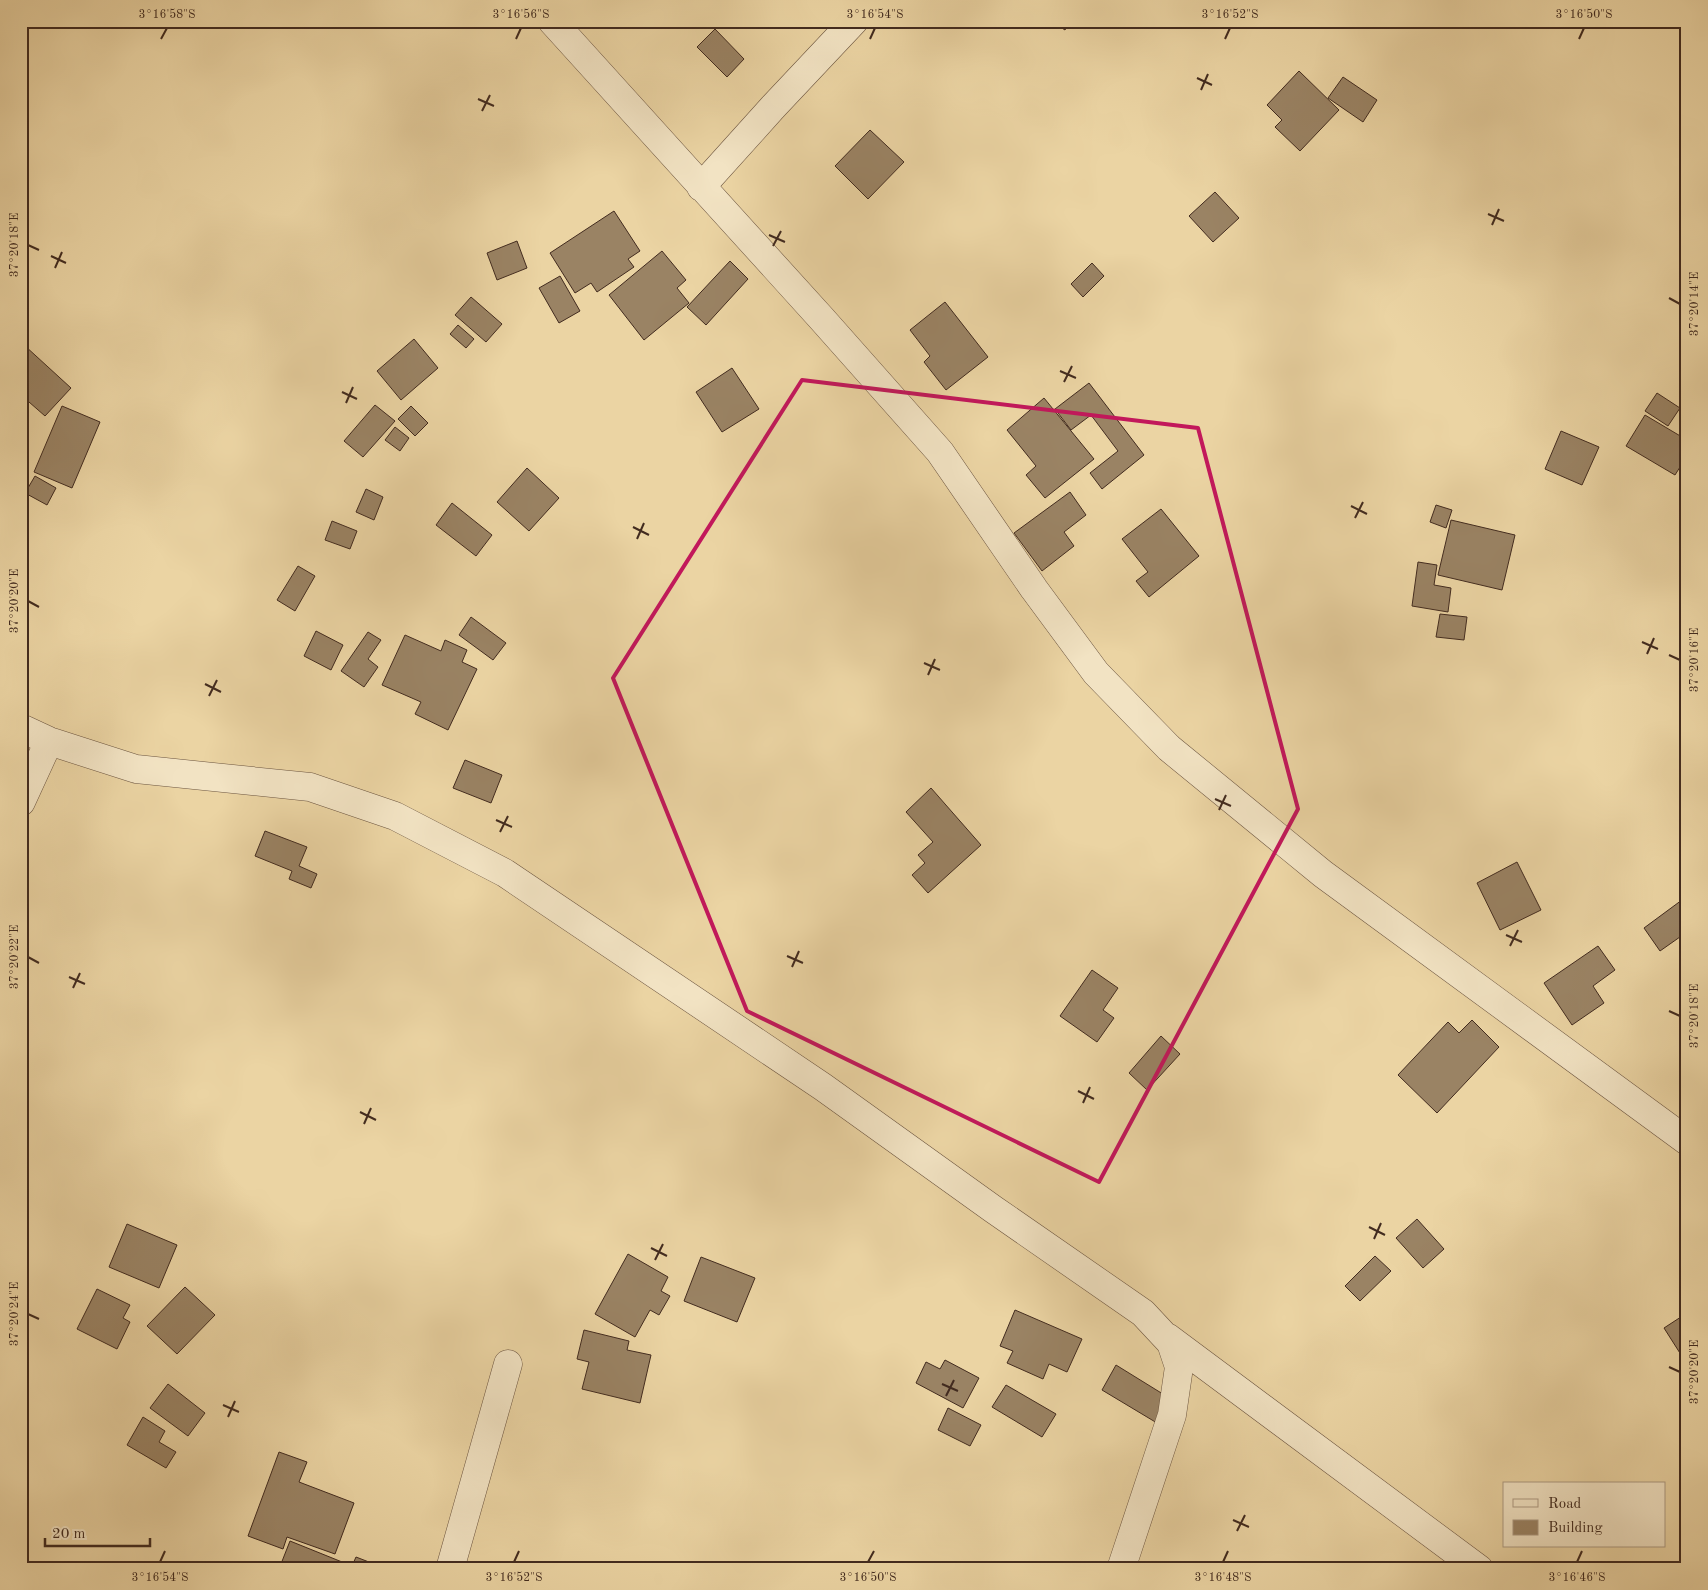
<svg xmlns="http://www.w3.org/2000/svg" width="1708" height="1590" font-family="'Old Standard TT',serif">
	<rect width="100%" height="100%" fill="#ebd4a3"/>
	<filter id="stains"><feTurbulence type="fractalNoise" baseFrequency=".004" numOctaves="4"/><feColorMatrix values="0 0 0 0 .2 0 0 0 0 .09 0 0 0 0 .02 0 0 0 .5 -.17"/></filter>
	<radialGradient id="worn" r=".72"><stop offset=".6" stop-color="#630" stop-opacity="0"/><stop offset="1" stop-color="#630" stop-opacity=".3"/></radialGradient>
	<!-- building -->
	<path fill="#9a8364" stroke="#422b1f" d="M 1051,21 L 1070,21 L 1065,30 Z
		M 715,29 L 744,59 L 727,77 L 697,47 Z
		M 1299,71 L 1339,110 L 1300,151 L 1275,127 L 1282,120 L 1267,105 Z
		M 1343,77 L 1377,100 L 1363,122 L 1328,98 Z
		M 870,130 L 904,162 L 868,199 L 835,166 Z
		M 1215,192 L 1239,218 L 1213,242 L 1189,216 Z
		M 614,211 L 640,251 L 628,259 L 634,267 L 597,292 L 591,283 L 575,293 L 550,253 Z
		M 517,241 L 527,268 L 497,280 L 487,253 Z
		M 662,251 L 686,280 L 677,288 L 689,303 L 644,340 L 609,295 Z
		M 730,261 L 748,279 L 706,325 L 687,307 Z
		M 1092,263 L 1104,276 L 1083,297 L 1071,284 Z
		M 560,276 L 580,311 L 559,323 L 539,288 Z
		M 471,297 L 502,324 L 486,342 L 455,315 Z
		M 945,302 L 988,357 L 946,390 L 924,362 L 930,356 L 910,330 Z
		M 458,325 L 474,339 L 466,348 L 450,334 Z
		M 414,339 L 438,368 L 401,400 L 377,371 Z
		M 24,345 L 71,388 L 45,416 L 21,395 L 21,347 Z
		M 732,368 L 759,409 L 722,432 L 696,392 Z
		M 1089,383 L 1144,455 L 1102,489 L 1090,473 L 1118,451 L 1091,415 L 1071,430 L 1055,409 Z
		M 1657,393 L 1680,408 L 1668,426 L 1645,411 Z
		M 1044,398 L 1094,459 L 1045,498 L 1026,475 L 1036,466 L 1007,430 Z
		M 375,405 L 395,421 L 363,457 L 344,441 Z
		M 62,406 L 100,422 L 72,488 L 34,472 Z
		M 411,406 L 428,423 L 415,436 L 398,419 Z
		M 1645,415 L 1687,440 L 1687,456 L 1675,475 L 1626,446 Z
		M 395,427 L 409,438 L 400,451 L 385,440 Z
		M 1561,431 L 1599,447 L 1582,485 L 1545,469 Z
		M 527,468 L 559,498 L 529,531 L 497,502 Z
		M 35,476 L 56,488 L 47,505 L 25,493 Z
		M 366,489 L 383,497 L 374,520 L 356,512 Z
		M 1070,492 L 1086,515 L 1064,532 L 1074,546 L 1042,571 L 1014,533 Z
		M 452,503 L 492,535 L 476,556 L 436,525 Z
		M 1436,505 L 1452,510 L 1446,528 L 1430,522 Z
		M 1161,509 L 1199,556 L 1149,597 L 1136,581 L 1148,572 L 1122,539 Z
		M 1451,520 L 1515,535 L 1502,590 L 1438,575 Z
		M 332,521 L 357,531 L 350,549 L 325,540 Z
		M 1418,562 L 1437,565 L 1434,585 L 1451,588 L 1448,612 L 1412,606 Z
		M 298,566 L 315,576 L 295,611 L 277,600 Z
		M 1440,614 L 1467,617 L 1464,640 L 1436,637 Z
		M 471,617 L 506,643 L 493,660 L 459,635 Z
		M 316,631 L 343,645 L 331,670 L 304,656 Z
		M 368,632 L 381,640 L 368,659 L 378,667 L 364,687 L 341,671 Z
		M 405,635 L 441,651 L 445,640 L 467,650 L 462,662 L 477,669 L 448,730 L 415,714 L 421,702 L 382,685 Z
		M 465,760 L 502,775 L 491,803 L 453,788 Z
		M 931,788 L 981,845 L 928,893 L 912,875 L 925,863 L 918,855 L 933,842 L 906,812 Z
		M 265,831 L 307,847 L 299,866 L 317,874 L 311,888 L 289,879 L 292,871 L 255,856 Z
		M 1517,862 L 1541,910 L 1500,930 L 1477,883 Z
		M 1686,897 L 1687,932 L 1660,951 L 1644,928 Z
		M 1598,946 L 1615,970 L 1593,986 L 1604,1003 L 1572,1025 L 1544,983 Z
		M 1092,970 L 1118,988 L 1103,1010 L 1114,1018 L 1097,1042 L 1060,1016 Z
		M 1472,1020 L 1499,1047 L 1437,1113 L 1398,1075 L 1448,1022 L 1459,1033 Z
		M 1161,1036 L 1180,1054 L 1147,1090 L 1129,1073 Z
		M 1417,1219 L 1444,1249 L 1423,1268 L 1396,1238 Z
		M 127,1224 L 177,1245 L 159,1288 L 109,1267 Z
		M 628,1254 L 668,1277 L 661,1291 L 670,1296 L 659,1315 L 650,1310 L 635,1337 L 595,1314 Z
		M 1375,1256 L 1391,1271 L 1360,1301 L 1345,1286 Z
		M 701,1257 L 755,1278 L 737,1322 L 684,1301 Z
		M 185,1287 L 215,1315 L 177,1354 L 147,1326 Z
		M 97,1289 L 130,1305 L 123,1318 L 130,1322 L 117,1349 L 77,1329 Z
		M 1015,1310 L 1082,1339 L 1067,1372 L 1049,1364 L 1043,1379 L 1007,1363 L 1013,1351 L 1000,1346 Z
		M 1687,1313 L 1687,1360 L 1685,1361 L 1664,1328 Z
		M 584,1330 L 629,1341 L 627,1350 L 651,1355 L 640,1403 L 582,1389 L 589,1362 L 577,1359 Z
		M 945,1360 L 979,1378 L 963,1408 L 916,1383 L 926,1362 L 940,1369 Z
		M 1116,1365 L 1171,1399 L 1157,1423 L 1102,1390 Z
		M 168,1384 L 205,1413 L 188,1436 L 150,1408 Z
		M 1006,1385 L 1056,1414 L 1042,1437 L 992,1407 Z
		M 948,1408 L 981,1425 L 970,1446 L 938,1430 Z
		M 143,1417 L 165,1431 L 159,1442 L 176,1452 L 166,1468 L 127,1445 Z
		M 279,1452 L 307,1462 L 299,1482 L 354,1503 L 335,1554 L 287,1537 L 283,1549 L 248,1536 Z
		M 290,1541 L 352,1566 L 356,1557 L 387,1569 L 279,1569 Z"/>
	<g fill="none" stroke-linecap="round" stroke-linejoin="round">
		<!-- street casing -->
		<g stroke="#6c5540" stroke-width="29">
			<path id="street" d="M 552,21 L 822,319 L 940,452 L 1034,589 L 1096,673 L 1169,748 L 1323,874 L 1687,1141
				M 701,187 L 773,107 L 854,21
				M 21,728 L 49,741 L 136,769 L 310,787 L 395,816 L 505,873 L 823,1087 L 993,1209 L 1143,1313 L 1171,1343 L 1179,1367 L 1172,1415 L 1121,1569
				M 21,802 L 49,741
				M 1167,1337 L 1479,1569
				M 450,1569 L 508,1364"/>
		</g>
		<!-- street -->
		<use href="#street" stroke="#f2e3c3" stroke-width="28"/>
	</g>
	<!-- marked area -->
	<path fill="none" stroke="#c2185b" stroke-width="4" stroke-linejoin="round" d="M 802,380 L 1198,428 L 1298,809 L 1099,1182 L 747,1011 L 613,678 Z"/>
	<!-- ticks -->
	<path fill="none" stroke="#422b1f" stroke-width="2" d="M 161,39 L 167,28M 516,39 L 521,28M 870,39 L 875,28M 1225,39 L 1230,28M 1579,39 L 1584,28M 1197,78 L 1212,85M 1201,90 L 1208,74M 478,99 L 494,106M 482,111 L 490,95M 1488,214 L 1504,221M 1492,225 L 1499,209M 769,235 L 785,242M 28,245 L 39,250M 773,246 L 781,231M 51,256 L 66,263M 55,268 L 62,252M 1669,298 L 1680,304M 1060,371 L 1076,378M 1064,382 L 1072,366M 342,392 L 357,399M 346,403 L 353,387M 1351,506 L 1367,514M 1355,518 L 1363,502M 633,527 L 649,535M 637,539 L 644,523M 28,601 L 39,607M 1642,642 L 1658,649M 1647,654 L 1654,638M 1669,655 L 1680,660M 924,663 L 940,670M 928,675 L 935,659M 205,684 L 221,692M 209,696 L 217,680M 1215,799 L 1231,806M 1219,810 L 1226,795M 496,820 L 512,827M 500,832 L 508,816M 1506,935 L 1522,942M 1510,946 L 1518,930M 787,956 L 803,963M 28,957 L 39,963M 792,967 L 799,951M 69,977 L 85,984M 73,988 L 80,973M 1669,1011 L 1680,1016M 1078,1091 L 1094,1099M 1083,1103 L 1090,1087M 360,1112 L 376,1120M 364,1124 L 371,1108M 1369,1227 L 1385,1235M 1374,1239 L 1381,1223M 651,1248 L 667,1256M 655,1260 L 663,1244M 28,1314 L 39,1319M 1669,1367 L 1680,1372M 942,1384 L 958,1391M 946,1396 L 954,1380M 223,1405 L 239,1412M 228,1417 L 235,1401M 1233,1520 L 1249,1527M 1237,1531 L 1245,1515M 160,1562 L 165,1551M 514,1562 L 519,1551M 868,1562 L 874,1551M 1223,1562 L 1228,1551M 1577,1562 L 1582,1551"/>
	<!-- margin -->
	<rect width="1708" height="1590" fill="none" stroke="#ebd4a3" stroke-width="55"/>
	<!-- legend -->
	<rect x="1503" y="1482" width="162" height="65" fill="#f2e3c3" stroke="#ac9981"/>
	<rect x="1513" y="1499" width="25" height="8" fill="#f2e3c3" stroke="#ac9981"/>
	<text x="1548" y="1508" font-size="15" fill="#422b1f">Road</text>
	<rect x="1513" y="1520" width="25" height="15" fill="#9a8364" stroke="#ac9981"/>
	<text x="1548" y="1532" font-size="15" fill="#422b1f">Building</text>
	<!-- scale -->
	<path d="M45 1538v8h105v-8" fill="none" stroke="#422b1f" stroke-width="2.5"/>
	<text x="52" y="1538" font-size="15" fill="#422b1f" stroke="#f2e3c3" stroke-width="4" paint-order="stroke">20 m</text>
	<rect x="28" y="28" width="1652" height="1534" fill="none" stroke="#422b1f" stroke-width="2"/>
	<g font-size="12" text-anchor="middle" fill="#422b1f">
		<text x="167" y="18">3°16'58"S</text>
		<text x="521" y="18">3°16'56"S</text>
		<text x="875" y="18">3°16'54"S</text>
		<text x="1230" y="18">3°16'52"S</text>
		<text x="1584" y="18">3°16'50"S</text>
		<text transform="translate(14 245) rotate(-90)" y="4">37°20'18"E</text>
		<text transform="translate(1694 304) rotate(-90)" y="4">37°20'14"E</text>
		<text transform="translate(14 601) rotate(-90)" y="4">37°20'20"E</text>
		<text transform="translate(1694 660) rotate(-90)" y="4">37°20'16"E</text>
		<text transform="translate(14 957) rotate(-90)" y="4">37°20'22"E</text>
		<text transform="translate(1694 1016) rotate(-90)" y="4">37°20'18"E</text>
		<text transform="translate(14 1314) rotate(-90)" y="4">37°20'24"E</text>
		<text transform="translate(1694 1372) rotate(-90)" y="4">37°20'20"E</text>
		<text x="160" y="1581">3°16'54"S</text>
		<text x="514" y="1581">3°16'52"S</text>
		<text x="868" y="1581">3°16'50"S</text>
		<text x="1223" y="1581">3°16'48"S</text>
		<text x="1577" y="1581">3°16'46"S</text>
	</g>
	<rect width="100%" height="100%" filter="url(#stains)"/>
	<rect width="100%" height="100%" fill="url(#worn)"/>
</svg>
